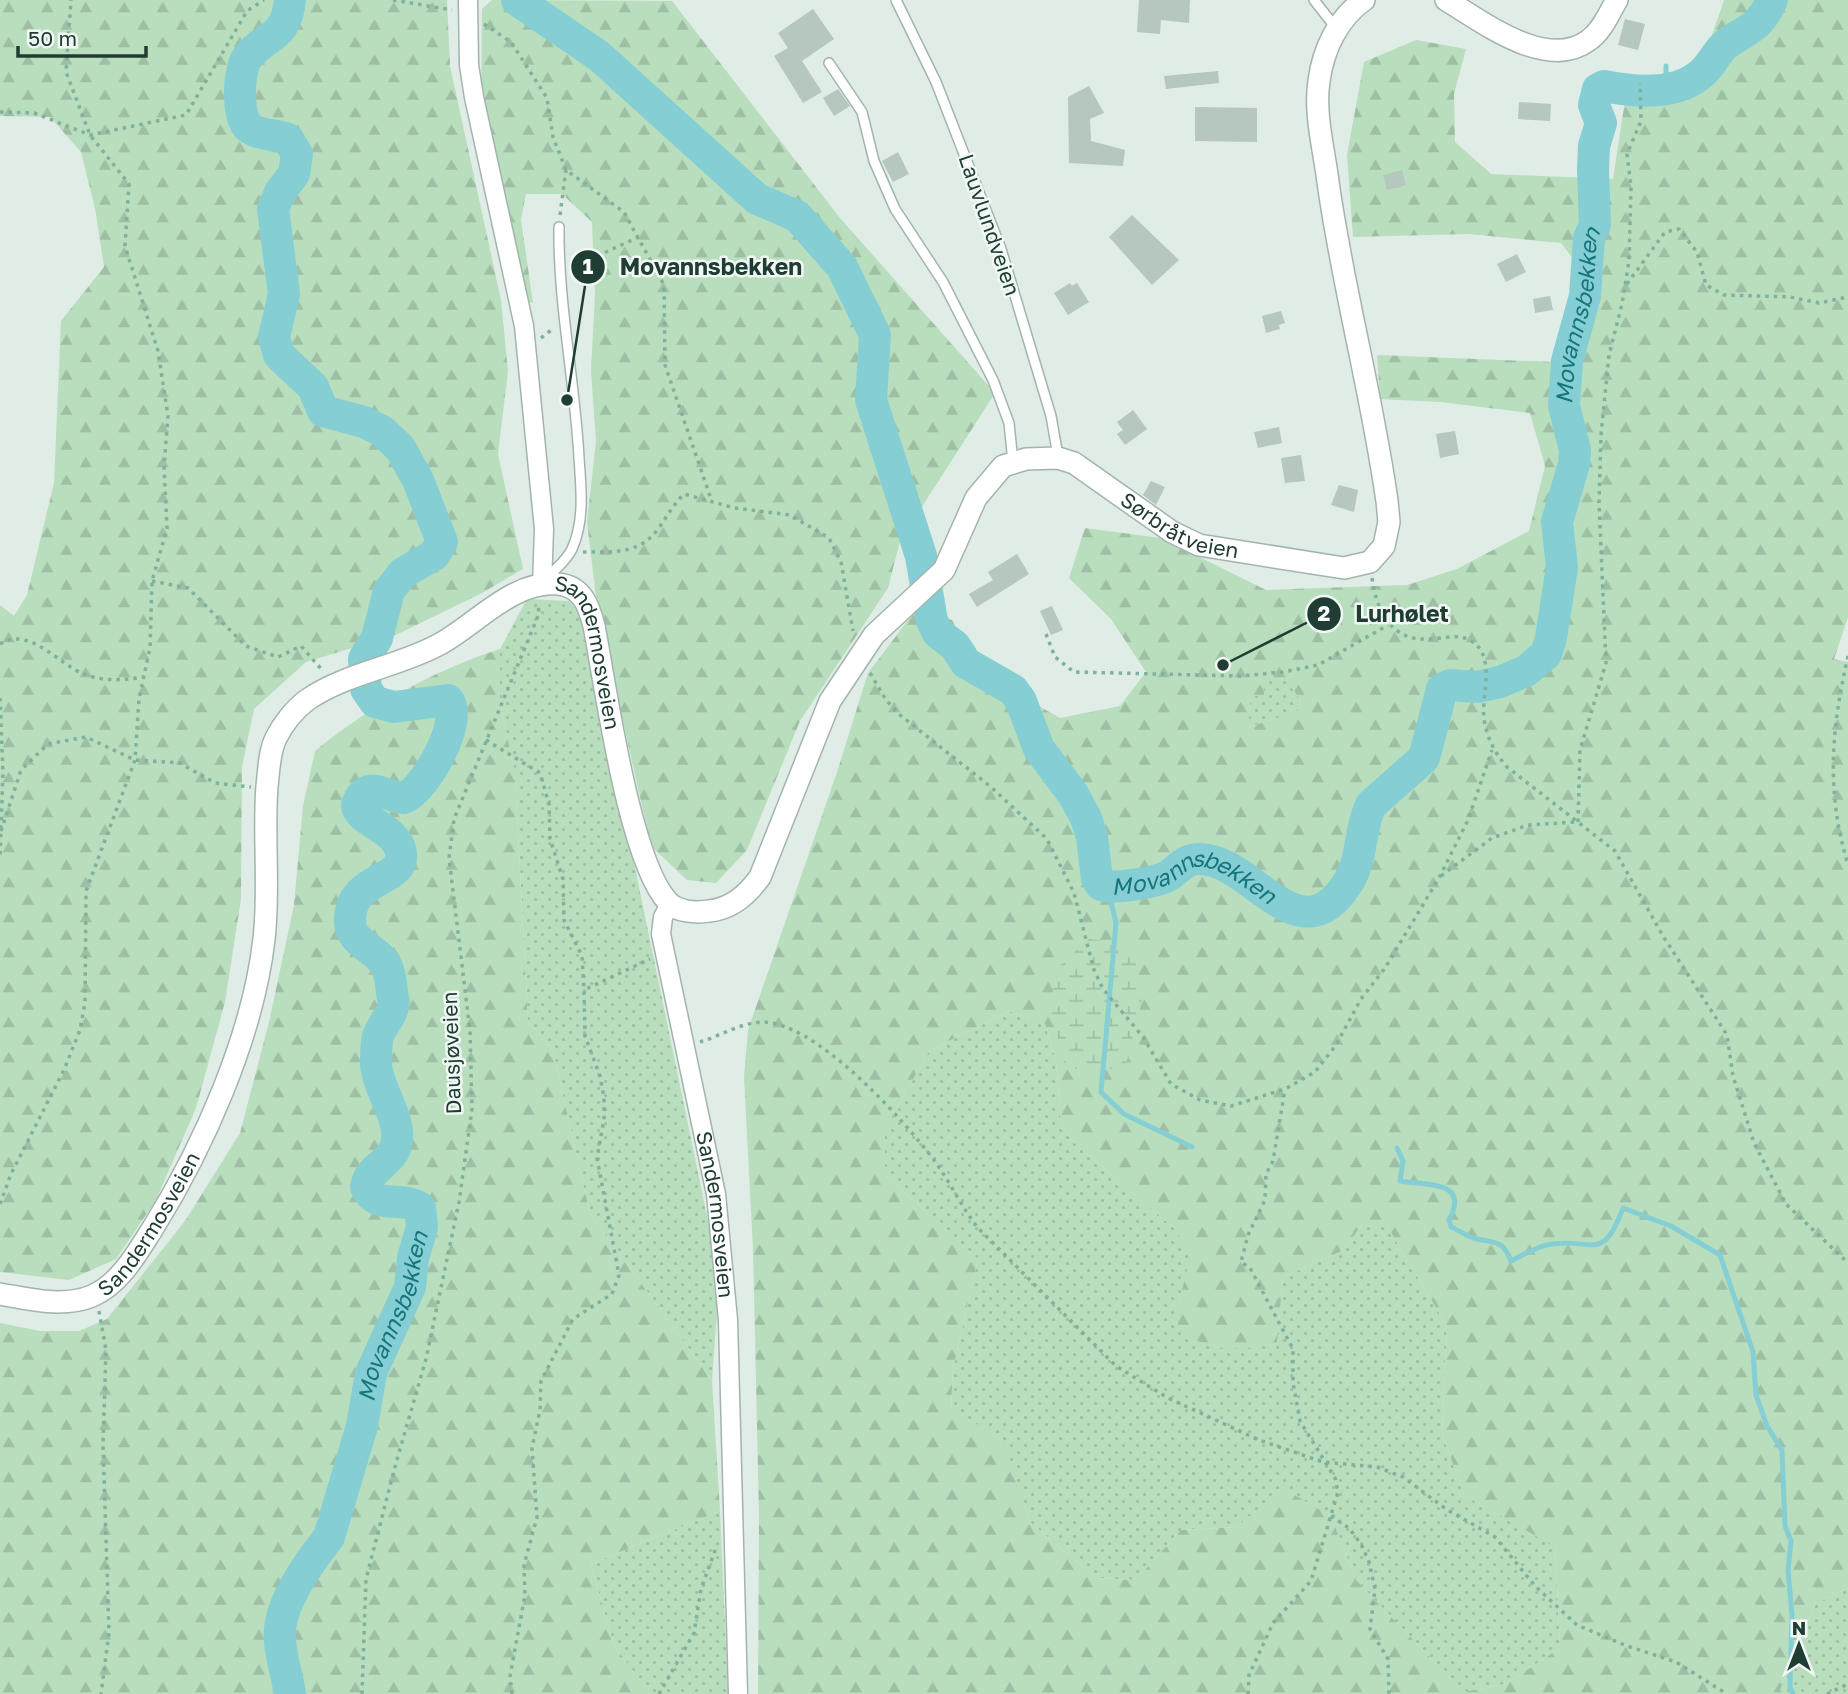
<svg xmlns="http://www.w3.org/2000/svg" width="1848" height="1694" font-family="'Golos Text',sans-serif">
	<defs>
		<pattern id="grass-dots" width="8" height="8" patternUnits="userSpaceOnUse" patternTransform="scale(1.75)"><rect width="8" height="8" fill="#b8debe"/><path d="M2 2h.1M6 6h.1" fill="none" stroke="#9ebfa4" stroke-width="1.8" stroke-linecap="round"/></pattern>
		<pattern id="forest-firs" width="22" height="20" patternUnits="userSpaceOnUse" patternTransform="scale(1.75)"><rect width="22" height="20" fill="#b8debe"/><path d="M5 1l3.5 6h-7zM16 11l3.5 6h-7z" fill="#9ebfa4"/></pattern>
		<pattern id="wetland-marsh" width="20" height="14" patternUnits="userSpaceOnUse" patternTransform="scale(1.75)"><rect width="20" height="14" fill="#b8debe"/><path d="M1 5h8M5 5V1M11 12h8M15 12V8" fill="none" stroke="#9ebfa4"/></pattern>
	</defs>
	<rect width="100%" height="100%" fill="#e0ece6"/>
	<!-- grass -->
	<path fill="url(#grass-dots)" d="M 527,599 L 569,601 L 583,616 L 708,1221 L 718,1300 L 712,1380 L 590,1214 L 553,1051 L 528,1021 L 515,775 L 500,701 L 500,649 Z
		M 1264,679 L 1287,680 L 1300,700 L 1298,712 L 1248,727 L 1250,697 Z
		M 1009,1011 L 1045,1024 L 1056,1061 L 1061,1122 L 1072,1141 L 1174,1228 L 1192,1255 L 1178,1305 L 1277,1344 L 1283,1277 L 1342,1251 L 1363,1224 L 1386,1224 L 1447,1326 L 1442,1434 L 1464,1495 L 1555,1546 L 1560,1648 L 1506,1684 L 1463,1692 L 1356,1580 L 1331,1516 L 1284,1490 L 1236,1527 L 1181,1530 L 1136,1580 L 1096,1578 L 1031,1523 L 1001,1440 L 951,1408 L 953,1369 L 978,1259 L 885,1175 L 885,1129 L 929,1051 Z
		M 720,1511 L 728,1694 L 650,1694 L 613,1644 L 591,1564 Z
		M 1848,1588 L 1848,1694 L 1784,1694 L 1780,1690 L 1815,1604 Z"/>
	<!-- forest -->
	<path fill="url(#forest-firs)" fill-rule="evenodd" d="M 0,0 L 447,0 L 450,66 L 501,300 L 508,371 L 498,454 L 523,569 L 482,593 L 398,634 L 306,662 L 254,709 L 242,767 L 241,899 L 225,1002 L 196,1108 L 156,1200 L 116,1259 L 69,1280 L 0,1272 L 0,605 L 14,616 L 27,595 L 54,483 L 61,321 L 104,267 L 95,208 L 81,152 L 50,117 L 0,116 Z
		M 492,0 L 672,1 L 840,218 L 995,393 L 900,541 L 888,588 L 800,721 L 747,850 L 716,883 L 687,880 L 651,846 L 597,605 L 587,522 L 596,441 L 591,371 L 595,293 L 592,222 L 562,194 L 526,194 L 521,220 L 533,303 L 521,298 L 481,111 L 482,9 Z
		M 1724,0 L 1848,0 L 1848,617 L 1834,659 L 1848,662 L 1848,1588 L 1815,1604 L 1780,1690 L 1784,1694 L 758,1694 L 759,1514 L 753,1249 L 744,1077 L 748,1030 L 837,772 L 868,673 L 915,611 L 952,620 L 982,674 L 1060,718 L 1120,706 L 1146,672 L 1111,619 L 1069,578 L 1085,528 L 1161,538 L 1266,590 L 1407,585 L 1457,569 L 1529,531 L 1545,466 L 1530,413 L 1440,402 L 1380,399 L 1377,355 L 1578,363 L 1577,264 L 1561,243 L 1468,234 L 1353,237 L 1347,155 L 1364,62 L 1416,40 L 1466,49 L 1454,94 L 1455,142 L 1491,174 L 1613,179 L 1626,94 L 1697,79 ZM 1264,680 L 1287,680 L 1300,700 L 1298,711 L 1249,727 L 1250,697 L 1264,695 ZM 1009,1011 L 1045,1024 L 1056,1061 L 1061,1122 L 1072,1141 L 1174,1228 L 1191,1255 L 1178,1305 L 1178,1326 C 1206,1355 1241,1350 1277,1344 L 1283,1277 L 1342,1251 L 1363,1224 L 1386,1224 L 1447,1326 L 1442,1434 L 1464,1495 L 1555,1547 L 1560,1648 L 1506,1684 L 1463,1692 L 1356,1580 L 1331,1516 L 1284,1489 L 1236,1527 L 1181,1530 L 1136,1580 L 1096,1578 L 1031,1523 L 1002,1440 L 951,1408 L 953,1369 L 978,1259 L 885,1175 L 885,1129 L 929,1051 Z
		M 500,649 L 500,701 L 515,775 L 528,1021 L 553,1051 L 590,1214 L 712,1380 L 720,1511 L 591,1564 L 613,1644 L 650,1694 L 0,1694 L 0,1323 L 40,1331 L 79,1331 L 107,1319 L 185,1221 L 240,1133 L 269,1022 L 294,905 L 303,806 L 315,751 C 372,705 430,672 500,649 Z"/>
	<!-- wetland -->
	<path fill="url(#wetland-marsh)" d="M 1089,939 L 1132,944 L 1143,996 L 1125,1069 L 1066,1069 L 1049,1006 L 1060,965 Z"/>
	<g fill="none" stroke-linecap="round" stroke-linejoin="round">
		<!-- stream -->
		<path stroke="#85cfd4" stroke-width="5" d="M 1659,89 L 1666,74 L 1666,66
			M 1108,888 L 1116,923 L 1101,1092 L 1124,1114 L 1192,1147
			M 1397,1148 L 1403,1161 L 1400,1181 C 1424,1186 1471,1179 1449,1220 L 1451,1227 C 1459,1230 1469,1238 1477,1239 C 1496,1243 1503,1240 1511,1261 C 1523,1255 1539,1245 1552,1244 C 1595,1239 1603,1262 1623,1208 L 1671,1226 L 1720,1255 L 1753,1352 L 1756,1395 L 1767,1426 L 1782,1450 L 1785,1526 L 1791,1541 L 1788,1571 L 1792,1615 L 1790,1687 L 1793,1694"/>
		<!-- river -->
		<g stroke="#85cfd4" stroke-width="32">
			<path id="s1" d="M 517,0 L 599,56 L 757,199 L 797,216 L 842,267 L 875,335 L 871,400 L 921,556 L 932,621 L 938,633 L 955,646 L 966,663 L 1013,690 L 1021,701 L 1039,749 L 1073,794 L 1086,818 L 1092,837 L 1097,879 L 1101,885 C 1112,890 1157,882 1168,876 C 1179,869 1186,858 1200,859 C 1254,860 1300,961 1349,881 C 1363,858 1359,829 1371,805 L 1424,758 L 1442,689 L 1450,685 L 1477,687 L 1500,682 L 1526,671 L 1546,654 L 1551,638 L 1562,567 L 1557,522 L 1574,464 L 1575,450 L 1564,406 L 1567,361 L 1585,296 L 1589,238 L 1595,225 L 1593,170 L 1594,146 L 1601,123 L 1594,105 L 1598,89 L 1604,86 C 1634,92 1677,96 1702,73 C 1712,65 1716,52 1726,44 C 1747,29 1760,28 1772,0"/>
			<path id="s2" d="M 290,1694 C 287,1673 278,1650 280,1629 C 283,1598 310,1561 329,1537 L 362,1426 L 371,1373 L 410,1287 L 413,1258 L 422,1227 L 420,1208 C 401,1195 377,1211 366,1187 C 368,1168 392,1163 396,1145 C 403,1118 377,1090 376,1063 C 376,1055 376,1044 378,1036 C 382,1024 397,1011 393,998 C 391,989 391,975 387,967 C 377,947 348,944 350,918 C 352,875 405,883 401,853 C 397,827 358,822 357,805 C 366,778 386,797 404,798 C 426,789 464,720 448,700 L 394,707 L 375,702 L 366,689 L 364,659 L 377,638 L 389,591 L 403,573 L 434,555 L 442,542 L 418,480 L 400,448 L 382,431 L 364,422 L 323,411 L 313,387 L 279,355 L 274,337 L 284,294 L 273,209 L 280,192 L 294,174 L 297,154 L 288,139 C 276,134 262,136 251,129 C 236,121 238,71 247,58 C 266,33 286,40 290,0"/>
		</g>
	</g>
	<!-- building -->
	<path fill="#b5c7be" d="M 1139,0 L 1190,0 L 1189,23 L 1161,20 L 1160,34 L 1137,32 Z
		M 813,9 L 834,39 L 802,61 L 822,92 L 803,103 L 774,56 L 788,48 L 778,33 Z
		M 1625,19 L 1645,24 L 1638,50 L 1618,45 Z
		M 1218,71 L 1219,83 L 1166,89 L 1164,76 Z
		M 1089,86 L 1104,113 L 1090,119 L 1091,141 L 1125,150 L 1123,166 L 1069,163 L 1068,97 Z
		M 838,89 L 850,106 L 834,116 L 823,98 Z
		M 1519,102 L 1551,104 L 1550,121 L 1518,119 Z
		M 1195,107 L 1257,108 L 1257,142 L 1195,141 Z
		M 898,152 L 909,174 L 893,182 L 882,161 Z
		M 1402,170 L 1406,185 L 1387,190 L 1383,175 Z
		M 1132,215 L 1179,260 L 1152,285 L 1109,237 Z
		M 1517,254 L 1526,272 L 1506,282 L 1497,264 Z
		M 1070,283 L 1072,286 L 1077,283 L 1089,302 L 1068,315 L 1054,293 Z
		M 1550,296 L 1553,310 L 1535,313 L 1533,299 Z
		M 1281,311 L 1285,323 L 1279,325 L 1280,329 L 1266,333 L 1262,316 Z
		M 1133,410 L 1147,429 L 1125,445 L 1117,434 L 1123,430 L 1117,422 Z
		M 1279,427 L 1282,443 L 1258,448 L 1254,432 Z
		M 1455,431 L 1459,454 L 1440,458 L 1436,434 Z
		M 1301,455 L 1305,481 L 1285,483 L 1281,458 Z
		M 1151,481 L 1165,487 L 1156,505 L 1143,495 Z
		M 1339,485 L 1358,490 L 1354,512 L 1331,505 Z
		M 1017,554 L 1029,574 L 977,607 L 969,594 L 993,580 L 988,572 Z
		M 1052,606 L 1063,630 L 1051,635 L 1040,611 Z"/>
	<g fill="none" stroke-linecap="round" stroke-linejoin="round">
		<!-- service casing -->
		<g stroke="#a3b4ad" stroke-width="12">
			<path id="service" d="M 896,0 L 936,82 L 1001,249 L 1051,416 L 1058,456
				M 1314,0 L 1336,28
				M 829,63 L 862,112 L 874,161 L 895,209 L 943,282 L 993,380 L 1009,423 L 1013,462
				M 545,581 C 554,569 565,563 572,549 C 585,520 581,488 579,458 C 575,381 558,304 559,227"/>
		</g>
		<!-- minor casing -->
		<g stroke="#a3b4ad" stroke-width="21">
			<g id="minor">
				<path d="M 468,0 L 469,65 L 474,97 L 524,326 L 544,529 L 542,586"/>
				<path id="s3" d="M 670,905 L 663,917 L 661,934 L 716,1194 L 728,1320 L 738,1694"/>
			</g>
		</g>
		<!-- tertiary casing -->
		<g stroke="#a3b4ad" stroke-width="24">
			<g id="tertiary">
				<path d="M 1446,0 C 1483,22 1547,72 1589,40 C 1602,31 1609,13 1617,0"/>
				<path id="s4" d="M 0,1294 C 29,1299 63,1308 92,1296 C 120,1284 137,1253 153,1228 C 204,1146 253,1036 264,939 C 270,888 263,837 267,786 C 269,770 269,752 276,738 C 283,724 295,709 307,700 C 346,673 397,667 438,645 C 476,625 511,581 558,584 C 582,586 589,606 594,626 C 606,688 629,860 668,902 C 677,912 696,913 709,911 C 731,909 748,894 760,877 L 830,701 L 874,635 L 944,570 L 976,498 L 1003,466 L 1026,459 L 1058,458 L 1074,463 L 1172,532 L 1199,545 L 1344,568 L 1370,562 L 1384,546 L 1389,522 L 1387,501 C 1372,394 1343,289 1328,182 C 1324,149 1314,114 1319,81 C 1323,50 1338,18 1364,0"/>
			</g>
		</g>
		<!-- path -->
		<path stroke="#7fb19d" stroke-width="3.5" stroke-dasharray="3.5 5" stroke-linecap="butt" d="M 393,0 L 452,10
			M 484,24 L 511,42 L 547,98 L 553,137 L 566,170 L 624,212 L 664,285 L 665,365 L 711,499
			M 0,112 L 34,113 L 90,135 L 186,115 L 247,11 L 264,0
			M 560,215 L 566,170
			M 572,259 L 595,257 L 639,237
			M 1627,284 L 1665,232 L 1679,229 L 1697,252 L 1706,285 L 1724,295 L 1790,297 L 1819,303 L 1848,297
			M 541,338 L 554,328
			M 583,552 C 611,552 639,555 658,529 C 667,517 672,506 684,494 L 735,508 L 790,515 L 829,538 L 841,562 L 853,631
			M 1372,578 C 1377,613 1392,642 1431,639 C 1445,638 1461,633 1473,642 C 1496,658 1481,697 1484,719 C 1487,738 1494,752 1507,767 L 1615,851 L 1663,936 L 1727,1035 L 1733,1076 L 1754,1143 L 1786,1204 L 1848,1263
			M 152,581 L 188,588 L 246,646 L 278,657 L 301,646 L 323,671
			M 1046,634 L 1055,657 L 1074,672 L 1241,676 L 1283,672 L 1318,665 L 1388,625
			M 0,644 C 29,625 59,665 84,674 C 104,682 123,680 144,677
			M 1848,656 C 1831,730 1826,792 1848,865
			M 870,673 L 886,700 L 900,715 L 991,787 L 1047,839 L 1074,893 L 1094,970 L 1103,989 L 1143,1037 L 1171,1084 L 1200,1100 L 1231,1106 L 1285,1089 L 1315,1072 L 1336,1045 L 1361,999 L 1385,968 L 1439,878 L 1468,820 L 1492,750
			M 0,698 L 3,772 L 0,857
			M 486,740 L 540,773 L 549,804 L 550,839 L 563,879 L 564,920 L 582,956 L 584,990
			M 1578,822 L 1580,750 L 1606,663 L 1599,502 L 1601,435 L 1609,355 L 1622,304 L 1629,261 L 1631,186 L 1627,154 L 1641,121 L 1640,83
			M 1,831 L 21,770 L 48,744 L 86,737 L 135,760 L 180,763 L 215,783 L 251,787
			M 1441,876 L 1492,838 L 1528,825 L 1576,822
			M 700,1042 C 723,1035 748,1018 772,1023 C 825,1033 902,1118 934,1160 C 950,1182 961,1206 978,1228 L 1116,1366 L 1168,1398 L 1259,1440 L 1323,1462 L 1377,1467 L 1403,1477 L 1446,1509 L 1495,1537 L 1535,1586 L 1577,1625 L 1627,1646 L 1676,1662 L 1727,1694
			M 0,1204 L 11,1174 L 64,1070 L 80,1030 L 85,1002 L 86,891 L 135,760 L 139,699 L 150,648 L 152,581 L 167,528 L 164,466 L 168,416 L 158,351 L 125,246 L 129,184 L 90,135 L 66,72 L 71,0
			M 99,1311 L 106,1350 L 103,1444 L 109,1633 L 101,1694
			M 1331,1516 L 1349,1528 L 1361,1544 L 1369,1562 L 1375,1589 L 1370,1629 L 1388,1659 L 1389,1694
			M 362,1694 L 366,1579 L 396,1463 L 426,1359 L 459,1202 L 472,1109 L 470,1031 L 449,858 L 454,819 L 538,616 L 539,605
			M 512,1694 L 510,1676 L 525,1595 L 524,1565 L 537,1517 L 532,1448 L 540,1410 L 541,1381 L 573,1319 L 612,1294 L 619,1275 L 597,1158 L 604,1119 L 604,1098 L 600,1076 L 585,1036 L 584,990 L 650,959
			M 659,1694 L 694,1633 L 701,1589 L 717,1545
			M 1248,1694 L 1249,1675 L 1273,1623 L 1311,1581 L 1338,1492 L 1335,1478 L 1300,1421 L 1293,1383 L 1293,1349 L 1250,1268 L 1241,1262 L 1248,1235 L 1265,1200 L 1266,1174 L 1273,1161 L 1285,1089
			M 1827,1694 L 1848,1684"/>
		<!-- service -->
		<use href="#service" stroke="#fff" stroke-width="9"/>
		<!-- minor -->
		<use href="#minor" stroke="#fff" stroke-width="18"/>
		<!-- tertiary -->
		<use href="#tertiary" stroke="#fff" stroke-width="21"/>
	</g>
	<g text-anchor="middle" stroke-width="5" stroke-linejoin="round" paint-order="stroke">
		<!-- street labels -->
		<g font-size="21" fill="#203d33" stroke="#f1f8f4">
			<text transform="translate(989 225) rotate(71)" y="7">Lauvlundveien</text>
			<text dy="7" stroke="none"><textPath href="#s4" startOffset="2166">Sørbråtveien</textPath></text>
			<text dy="7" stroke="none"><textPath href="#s4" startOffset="1110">Sandermosveien</textPath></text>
			<text transform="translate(452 1053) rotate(-92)" y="7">Dausjøveien</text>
			<text dy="7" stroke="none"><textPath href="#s3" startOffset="317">Sandermosveien</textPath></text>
			<text dy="7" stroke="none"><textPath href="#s4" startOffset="187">Sandermosveien</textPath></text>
		</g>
		<!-- water labels -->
		<g font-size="23" font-style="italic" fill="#17757c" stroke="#f1f8f4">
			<text dy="8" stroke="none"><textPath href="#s1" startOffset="2084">Movannsbekken</textPath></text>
			<text dy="8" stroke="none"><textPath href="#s1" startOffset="1222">Movannsbekken</textPath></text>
			<text dy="8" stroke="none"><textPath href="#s2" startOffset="402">Movannsbekken</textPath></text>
		</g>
	</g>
	<!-- callouts -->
	<path fill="none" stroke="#203d33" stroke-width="2.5" d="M567 400L588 267M1223 665L1324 614"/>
	<g fill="#203d33" stroke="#f1f8f4" stroke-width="2.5">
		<circle cx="567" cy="400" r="7"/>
		<circle cx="1223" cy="665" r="7"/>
		<circle cx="588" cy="267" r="18"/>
		<circle cx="1324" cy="614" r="18"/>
	</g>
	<g font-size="21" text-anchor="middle" font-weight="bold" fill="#fff">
		<text x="588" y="274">1</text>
		<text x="1324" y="621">2</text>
	</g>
	<g font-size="23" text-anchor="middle" font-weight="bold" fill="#203d33" stroke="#f1f8f4" stroke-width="5" stroke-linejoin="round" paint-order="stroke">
		<text x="711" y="275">Movannsbekken</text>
		<text x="1402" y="622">Lurhølet</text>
	</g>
	<!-- north arrow -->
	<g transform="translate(1799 1645)" stroke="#f1f8f4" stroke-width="5" paint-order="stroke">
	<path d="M0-5L12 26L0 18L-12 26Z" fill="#203d33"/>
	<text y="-10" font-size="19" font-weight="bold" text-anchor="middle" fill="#203d33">N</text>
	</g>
	<!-- scale -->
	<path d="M18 46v10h128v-10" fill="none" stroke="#203d33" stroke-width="3.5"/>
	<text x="28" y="46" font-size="21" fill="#203d33" stroke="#f1f8f4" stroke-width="5" paint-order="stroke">50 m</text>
</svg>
